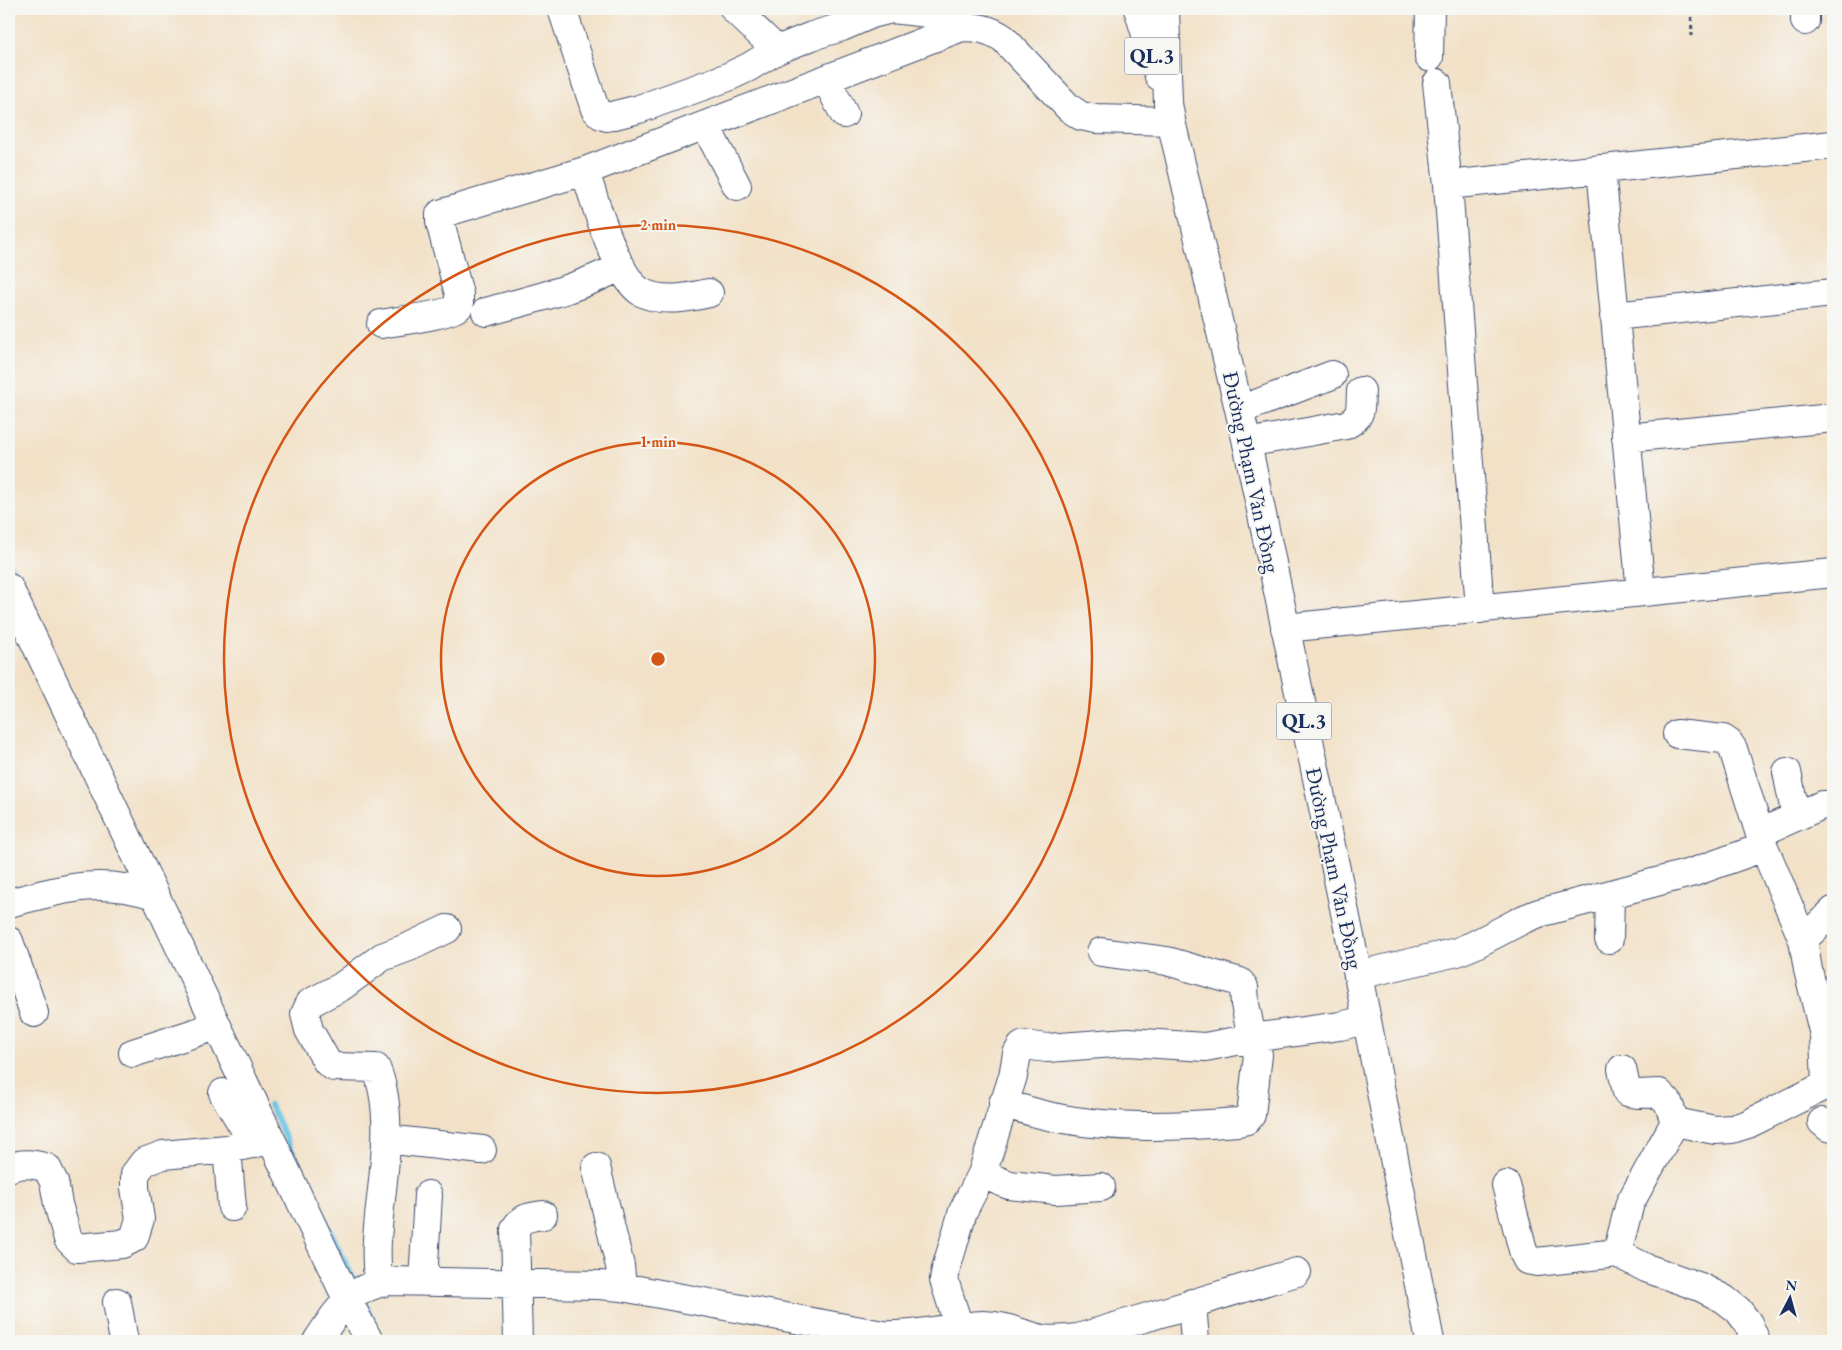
<svg xmlns="http://www.w3.org/2000/svg" width="1842" height="1350" font-family="'EB Garamond',serif">
	<rect width="100%" height="100%" fill="#f6f6f2"/>
	<filter id="ink" filterUnits="userSpaceOnUse"><feTurbulence type="fractalNoise" baseFrequency=".02" numOctaves="2"/><feDisplacementMap in="SourceGraphic" scale="10" xChannelSelector="R" yChannelSelector="G"/><feConvolveMatrix kernelMatrix="1 2 1 2 8 2 1 2 1" color-interpolation-filters="sRGB"/></filter>
	<filter id="wash" filterUnits="userSpaceOnUse"><feTurbulence type="fractalNoise" baseFrequency=".0096" numOctaves="4" result="noise"/><feDisplacementMap in="SourceGraphic" scale="20" xChannelSelector="R" yChannelSelector="G"/><feGaussianBlur stdDeviation="1.12" result="paint"/><feColorMatrix in="noise" values="0 0 0 0 0 0 0 0 0 0 0 0 0 0 0 0 0 1.4 0 .05"/><feComposite in="paint" operator="in"/></filter>
	<g filter="url(#wash)">
		<rect width="100%" height="100%" fill="#f2e1c7"/>
		<g fill="none" stroke-linecap="round" stroke-linejoin="round">
			<!-- stream -->
			<path stroke="#65c3e3" stroke-width="5.5" d="M 9,563 L 18,581
				M 270,1105 L 356,1284
				M 363,1299 L 373,1320"/>
		</g>
	</g>
	<g filter="url(#ink)">
		<g fill="none" stroke-linecap="round" stroke-linejoin="round">
			<!-- minor casing -->
			<g stroke="#3b4a6e" stroke-width="30">
				<path id="minor" d="M 562,9 L 595,109 L 601,115 L 607,117 L 639,109 L 728,77 L 749,67 L 777,50 L 812,36 L 842,27 L 872,14 L 892,9 L 954,16
					M 734,9 L 777,50
					M 1805,21 L 1805,9
					M 1429,57 L 1430,9
					M 826,79 L 844,114
					M 1437,83 L 1448,185 L 1480,609
					M 705,125 L 737,186
					M 1601,169 L 1641,592
					M 585,171 C 594,199 616,277 641,292 C 662,303 687,298 709,293
					M 1448,185 L 1833,145
					M 486,312 C 532,299 579,289 621,266
					M 1614,316 L 1833,293
					M 381,324 C 396,321 450,315 459,306 L 459,294 L 440,222 L 440,214 L 585,171 L 962,27 C 978,27 989,29 1003,38 L 1069,108 L 1081,116 L 1096,119 L 1171,121
					M 1240,410 L 1332,375
					M 1626,438 L 1833,418
					M 1247,443 L 1346,425 C 1363,416 1360,409 1361,391
					M 9,588 L 347,1299 L 369,1341
					M 1285,628 L 1833,573
					M 1677,734 L 1723,739 L 1729,743 L 1733,749 L 1764,847 L 1803,940 L 1808,970 L 1824,1035 L 1826,1085
					M 1787,772 L 1796,817
					M 1760,833 L 1822,805 L 1833,805
					M 9,903 C 63,889 98,877 154,895
					M 1609,939 L 1610,895
					M 1803,940 L 1833,911
					M 9,941 L 34,1013
					M 1358,975 L 1457,952 L 1474,945 L 1524,919 L 1539,913 L 1694,872 L 1764,847
					M 133,1053 L 216,1026
					M 223,1093 L 254,1144
					M 1003,1103 C 1016,1107 1028,1111 1040,1114 C 1103,1130 1175,1127 1238,1122 L 1247,1120 L 1251,1115 L 1258,1055 L 1252,1038 L 1245,1004 L 1244,987 L 1240,982 L 1167,961 L 1101,952
					M 1675,1122 L 1715,1130 L 1732,1129 L 1748,1124 L 1826,1085 L 1833,1088
					M 1822,1122 L 1828,1127 L 1833,1128
					M 386,1139 L 482,1150
					M 227,1149 L 232,1207
					M 596,1167 L 620,1266 L 622,1287
					M 9,1168 C 22,1162 34,1164 47,1168 L 54,1182 L 58,1204 L 68,1239 L 77,1248 L 122,1244 L 134,1238 L 140,1219 L 135,1188 L 135,1174 L 144,1162 L 163,1155 L 227,1149 L 271,1140
					M 982,1174 L 1009,1185 L 1056,1190 L 1101,1187
					M 1506,1185 L 1524,1254 L 1527,1260 L 1537,1262 L 1617,1253 L 1646,1268 L 1700,1287 L 1724,1299 L 1738,1310 L 1748,1323 L 1756,1341
					M 1617,1253 L 1630,1203 L 1675,1122 L 1668,1102 L 1659,1093 L 1638,1094 L 1627,1092 L 1622,1069
					M 423,1281 L 428,1195
					M 378,1283 C 377,1269 376,1255 377,1240 C 380,1188 397,1118 376,1068 L 334,1067 L 327,1062 L 309,1030 L 305,1014 L 310,1003 L 341,987 L 382,957 L 409,947 L 447,929
					M 117,1302 L 124,1341
					M 1192,1303 L 1195,1341
					M 317,1341 C 338,1310 349,1288 389,1281 L 599,1285 L 622,1287 L 883,1335 C 918,1337 949,1326 983,1325 C 1004,1325 1023,1335 1043,1339 C 1055,1341 1066,1339 1078,1338 L 1297,1272
					M 518,1341 L 515,1229 C 521,1217 531,1217 543,1215
					M 952,1341 L 959,1327 L 944,1280 L 946,1269 L 963,1211 L 982,1174 L 1013,1076 L 1017,1054 L 1021,1047 L 1024,1045 L 1047,1048 L 1128,1042 L 1205,1047 L 1252,1038 L 1340,1026 L 1366,1020"/>
			</g>
			<!-- highway casing -->
			<g stroke="#3b4a6e" stroke-width="30">
				<path id="highway" d="M 1138,9 L 1159,76
					M 1165,9 L 1168,103 L 1171,121 L 1247,443 L 1358,975 L 1430,1341"/>
			</g>
			<!-- path -->
			<path stroke="#3b4a6e" stroke-width="3" stroke-dasharray="4 4" stroke-linecap="butt" d="M 1691,9 L 1692,36"/>
			<!-- minor -->
			<use href="#minor" stroke="#fff" stroke-width="28"/>
			<!-- highway -->
			<use href="#highway" stroke="#fff" stroke-width="28"/>
		</g>
	</g>
	<!-- distance rings -->
	<g fill="none" stroke="#d45514" stroke-width="2.5">
		<circle cx="658" cy="659" r="217"/>
		<circle cx="658" cy="659" r="434"/>
	</g>
	<g text-anchor="middle" stroke-width="4" stroke-linejoin="round" paint-order="stroke">
		<!-- shield labels -->
		<g fill="#f6f6f2" stroke="#5d6b8a" stroke-width="1">
			<rect x="1124.5" y="37.5" width="55" height="37" rx="4"/>
			<rect x="1276.5" y="702.5" width="55" height="37" rx="4"/>
		</g>
		<g font-size="21" font-weight="bold" fill="#1b2f5e">
			<text x="1152" y="63">QL.3</text>
			<text x="1304" y="728">QL.3</text>
		</g>
		<!-- street labels -->
		<g font-size="22" fill="#1b2f5e" stroke="#f6f6f2">
			<text transform="translate(1252 472) rotate(78)" y="8">Đường Phạm Văn Đồng</text>
			<text transform="translate(1335 868) rotate(78)" y="8">Đường Phạm Văn Đồng</text>
		</g>
	</g>
	<circle cx="658" cy="659" r="8" fill="#d45514" stroke="#f6f6f2" stroke-width="2.5"/>
	<g font-size="15" text-anchor="middle" font-weight="bold" fill="#d45514" stroke="#f6f6f2" stroke-width="4" stroke-linejoin="round" paint-order="stroke">
		<text x="658" y="230">2 min</text>
		<text x="658" y="447">1 min</text>
	</g>
	<!-- margin -->
	<rect width="1842" height="1350" fill="none" stroke="#f6f6f2" stroke-width="30"/>
	<!-- north arrow -->
	<g transform="translate(1790 1298) rotate(6)" stroke="#f6f6f2" stroke-width="4" paint-order="stroke">
	<path d="M0-4L9 19L0 12L-9 19Z" fill="#1b2f5e"/>
	<text y="-8" font-size="14" font-weight="bold" text-anchor="middle" fill="#1b2f5e">N</text>
	</g>
</svg>
